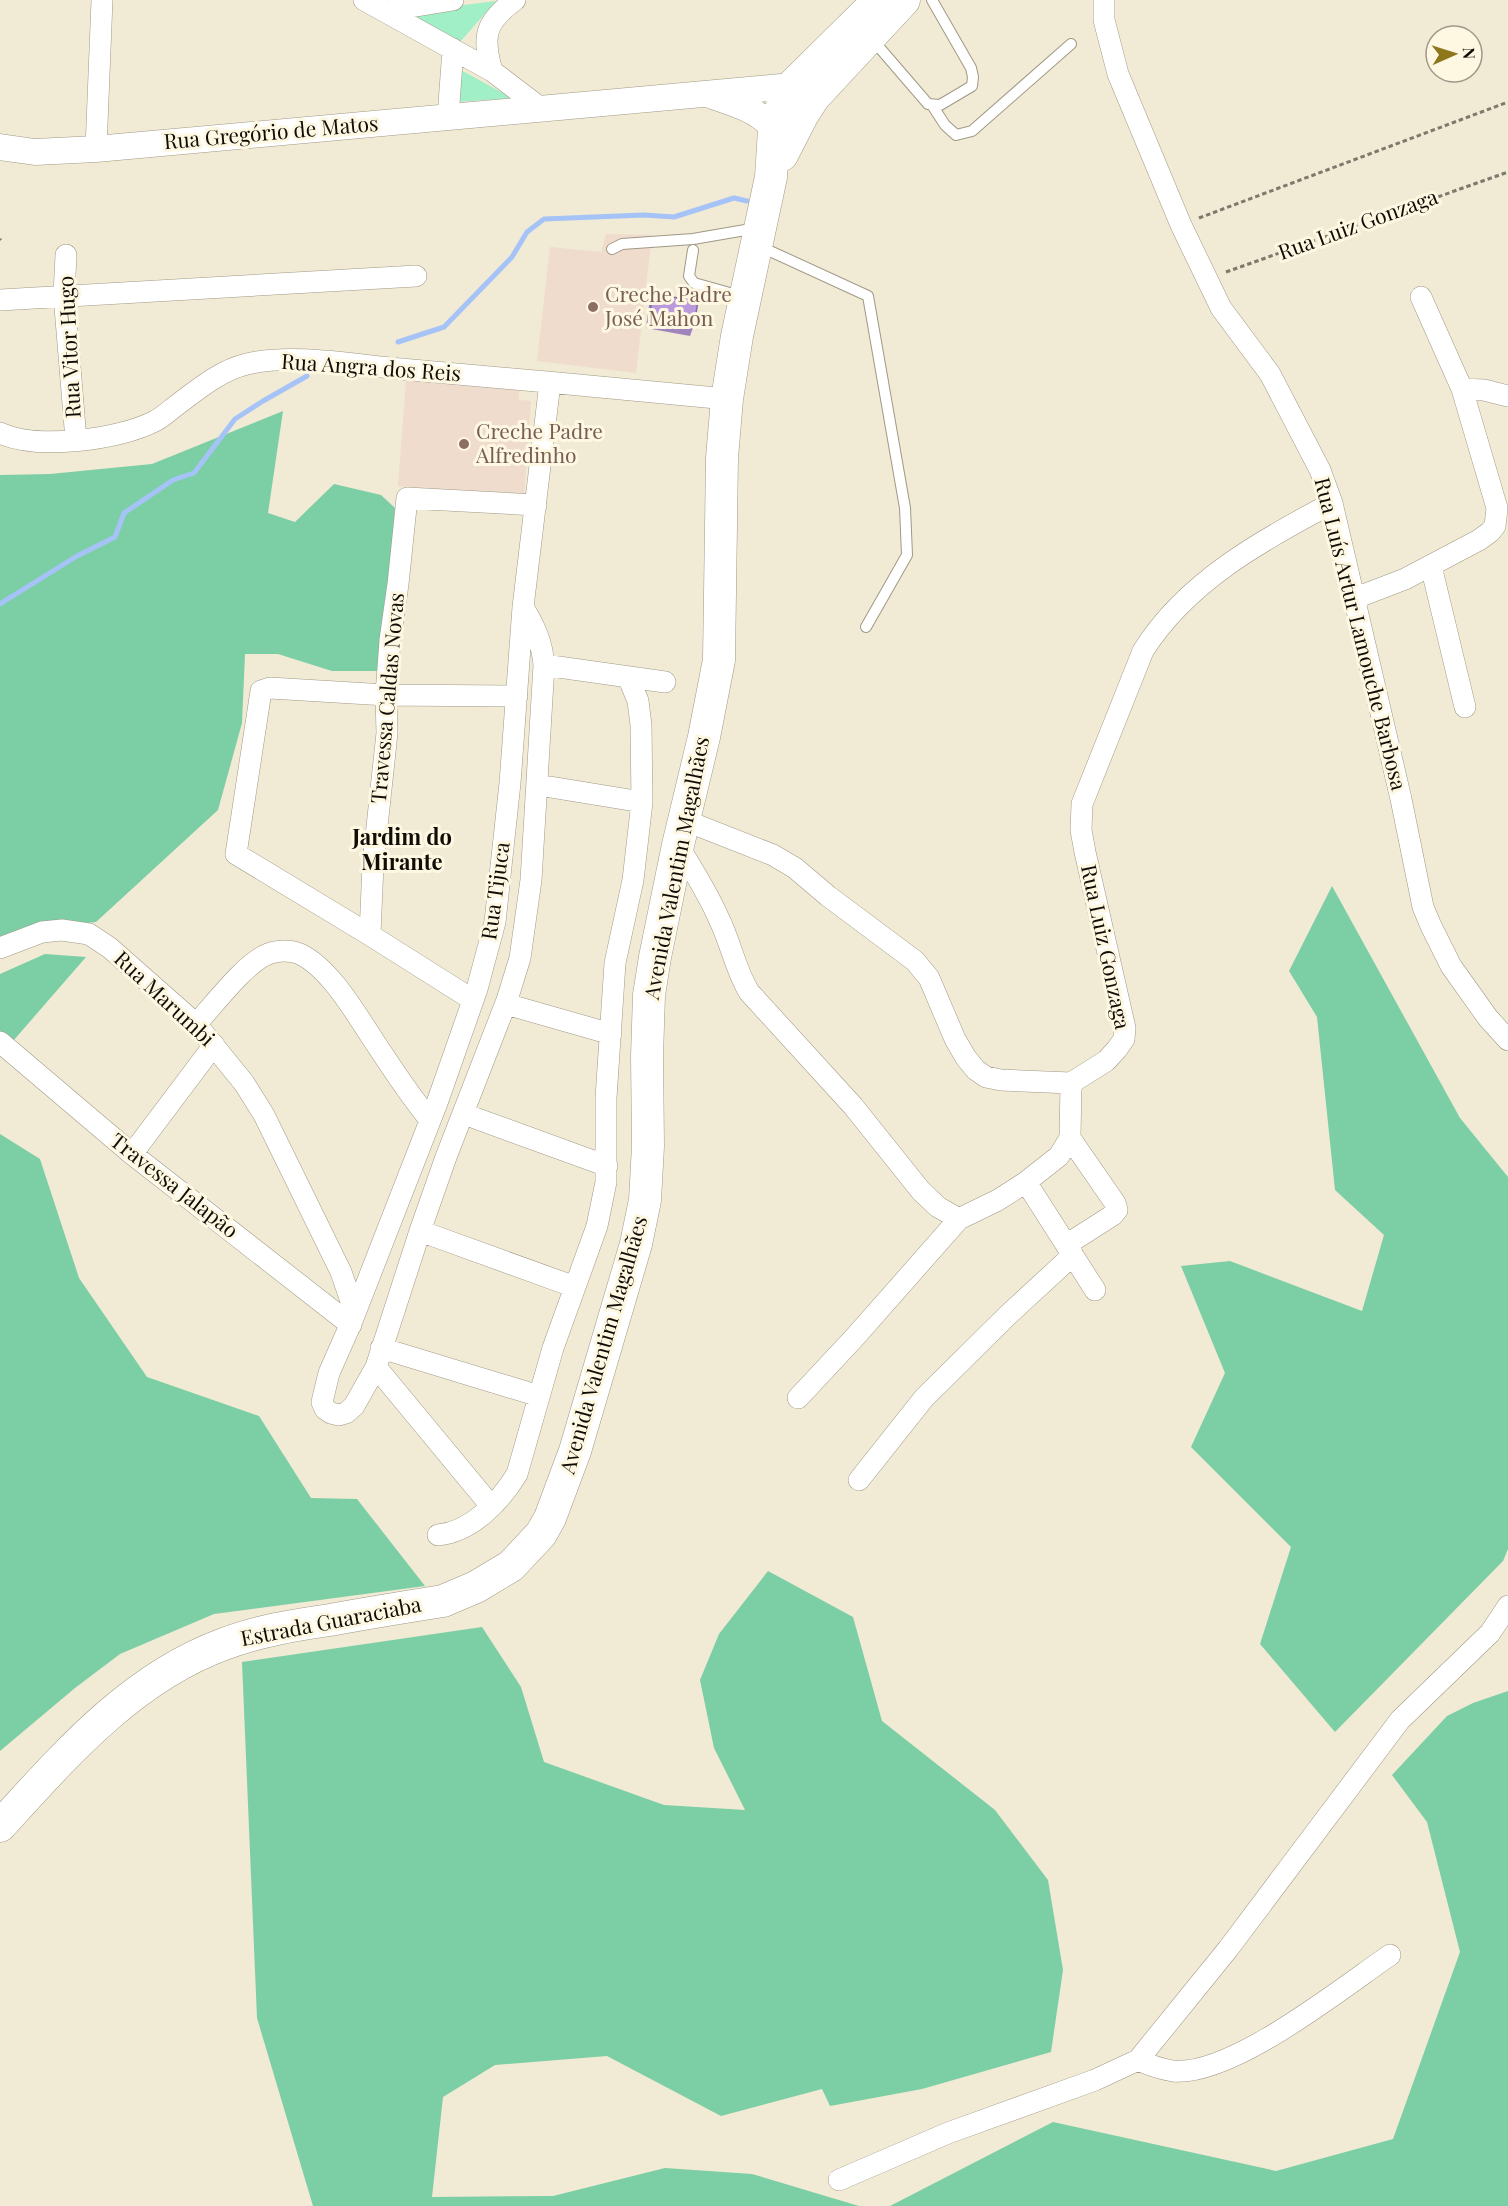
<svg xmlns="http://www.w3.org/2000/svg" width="1508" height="2206" font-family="'Playfair Display',serif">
	<rect width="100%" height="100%" fill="#f1ead5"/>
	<!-- education -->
	<path fill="#efdccc" d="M 606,234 L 652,235 L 636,373 L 537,361 L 550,247 L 601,252 Z
		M 406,381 L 519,390 L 519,400 L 531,401 L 524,496 L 398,486 Z"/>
	<!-- green -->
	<path fill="#a0efc6" d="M 496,1 L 460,42 L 400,13 Z
		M 459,69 L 512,98 L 457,102 Z"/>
	<!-- forest -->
	<path fill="#7ccea5" d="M 283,411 L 268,513 L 295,522 L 334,484 L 381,495 L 395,508 L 381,671 L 332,671 L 278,654 L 245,654 L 242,723 L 218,810 L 96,922 L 19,931 L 0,938 L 0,475 L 50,474 L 152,464 Z
		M 1332,886 L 1460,1118 L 1508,1177 L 1508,1549 L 1503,1561 L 1335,1732 L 1260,1644 L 1291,1547 L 1191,1447 L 1225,1373 L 1181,1266 L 1230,1261 L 1362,1311 L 1384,1235 L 1335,1190 L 1317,1017 L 1289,971 Z
		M 45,954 L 86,957 L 0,1056 L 0,974 Z
		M 0,1134 L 40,1159 L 79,1278 L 147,1377 L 259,1416 L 311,1498 L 357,1499 L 425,1586 L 214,1614 L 120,1654 L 75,1688 L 0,1751 Z
		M 768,1571 L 853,1617 L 882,1721 L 995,1810 L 1048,1880 L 1063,1970 L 1051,2052 L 922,2089 L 830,2106 L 822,2089 L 721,2116 L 607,2056 L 495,2065 L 443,2097 L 432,2197 L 553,2196 L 665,2168 L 752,2174 L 859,2206 L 313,2206 L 257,2018 L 242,1662 L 482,1627 L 521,1687 L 544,1762 L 664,1805 L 745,1810 L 714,1748 L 700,1680 L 719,1634 Z
		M 1508,1691 L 1508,2206 L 890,2206 L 1053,2122 L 1276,2171 L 1393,2139 L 1460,1952 L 1427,1822 L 1392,1775 L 1447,1716 L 1473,1703 Z"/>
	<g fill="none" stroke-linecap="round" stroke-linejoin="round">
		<!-- stream -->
		<path stroke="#a5c3f7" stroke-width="5" d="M 398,342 L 444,327 L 512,257 L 527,232 L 544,219 L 644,215 L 674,217 L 734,198 L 747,201
			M 0,604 L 77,556 L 115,537 L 124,513 L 173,480 L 194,473 L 235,419 L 263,401 L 307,376"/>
		<!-- service casing -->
		<g stroke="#a09985" stroke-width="12">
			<path id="service" d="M 872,39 L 928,104 L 940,105 L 972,86 L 973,77 L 971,68 L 932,0
				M 932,105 L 945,125 L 956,135 L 972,131 L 1071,44
				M 759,246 L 868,296 L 905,508 L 907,555 L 866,627
				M 612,249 L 622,244 L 693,239 L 757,228
				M 693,250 L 689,276 L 694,283 L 744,297"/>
		</g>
		<!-- minor casing -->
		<g stroke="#a09985" stroke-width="22">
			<path id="minor" d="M 364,0 L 492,71 L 542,109
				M 1104,0 L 1104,20 L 1118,74 L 1181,225 L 1221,308 L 1270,374 L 1320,470 L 1332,503 L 1401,799 L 1423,907 L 1431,926 L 1451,966 L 1488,1018 L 1508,1040
				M 386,11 L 453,0
				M 492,71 C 482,36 485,22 515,0
				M 448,117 L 453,49
				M 96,149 L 102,0
				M 66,255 L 64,295 L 76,440
				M 0,300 L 416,276
				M 1462,389 L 1484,390 L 1508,396
				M 0,433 C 37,450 119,440 155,421 C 163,417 170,410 177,405 C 198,389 221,370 247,364 C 293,353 354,365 401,369 C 510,378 618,389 727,399
				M 1431,566 L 1465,707
				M 1353,599 L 1405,579 L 1479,540 L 1490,532 L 1495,526 L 1497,508 L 1462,389 L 1421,297
				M 523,607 C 535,627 542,642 544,665 L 531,880 L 520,958 L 507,1000 L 446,1157 L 420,1231 L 376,1367 L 354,1406 L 346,1413 L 339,1415 L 331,1413 L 325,1409 L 322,1402 L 329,1373 L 352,1321 L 437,1103 L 477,989 L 495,922 L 510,783 L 523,607 L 550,383
				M 544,665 L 665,682
				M 538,785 L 642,802
				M 684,820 L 773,855 L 795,868 L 828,896 L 915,961 L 929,978 L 955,1039 L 966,1058 L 976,1070 L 986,1077 L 1001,1080 L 1071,1083 L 1106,1061 L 1117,1049 L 1124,1039 L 1125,1028 L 1085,852 L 1081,830 L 1082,804 L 1143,651 C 1186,582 1262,540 1332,503
				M 678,845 C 692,869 708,893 719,919 C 731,943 735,969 749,992 L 853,1106 L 921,1191 L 938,1207 L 959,1219
				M 370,935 L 373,864 L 387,733 L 386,695 L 390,640 L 398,584 L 407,498 L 536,505
				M 0,948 L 42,932 L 62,930 L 89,934 L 110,948 L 196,1024 L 244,1083 L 264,1115 L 341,1272 L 355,1313
				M 473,1000 L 370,935 L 236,854 L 261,691 L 270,688 L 386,695 L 517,696
				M 506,1004 L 611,1034
				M 196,1024 C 214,1005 245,963 268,954 C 278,950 291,950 300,954 C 330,968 356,1014 374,1041 C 392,1068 409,1095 430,1120
				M 0,1042 L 132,1154 L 351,1325
				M 464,1114 L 607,1166
				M 132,1154 L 214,1045
				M 1026,1182 L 1095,1290
				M 420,1231 L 575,1287
				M 1066,1245 L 1113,1215 L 1117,1210 L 1115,1203 L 1070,1138
				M 381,1348 L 539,1396
				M 376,1367 L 491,1506
				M 798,1398 L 855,1337 L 959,1219 L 998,1200 L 1026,1182 L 1059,1156 L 1070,1138 L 1071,1083
				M 859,1480 L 924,1398 L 1009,1314 L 1073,1255
				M 438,1535 C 471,1532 500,1502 517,1474 L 553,1348 L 597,1226 L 606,1182 L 606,1098 L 615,963 L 633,880 L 642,802 L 641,725 L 638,701 L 629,679
				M 1138,2060 C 1149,2065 1161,2069 1173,2071 C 1231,2077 1342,1988 1390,1955
				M 839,2180 L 948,2133 L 1095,2080 L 1138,2060 L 1228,1949 L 1400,1720 L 1490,1633 L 1508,1606"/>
		</g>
		<!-- tertiary casing -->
		<g stroke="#a09985" stroke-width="27">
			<path id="tertiary" d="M 713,96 C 729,102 747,106 761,117 C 770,124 777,131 787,137
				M 0,147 L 35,152 L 96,149 L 792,86 L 805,92"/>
		</g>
		<!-- primary casing -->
		<g stroke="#a09985" stroke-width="33">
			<path id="primary" d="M 782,155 L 803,114 L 814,97 L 904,0
				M 0,1826 C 65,1755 131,1678 224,1644 C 258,1631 295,1625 330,1620 C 368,1613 405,1607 443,1601 L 476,1587 L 511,1566 L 541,1534 L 550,1518 L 575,1451 L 636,1244 L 645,1200 L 648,1146 L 647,1056 L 649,995 L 655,957 L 678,845 L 704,737 L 719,660 L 722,458 L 727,399 L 737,336 L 771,177 L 774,129 L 784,100 L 792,86 L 879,0"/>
		</g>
		<!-- path -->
		<path stroke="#7e796c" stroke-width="3" stroke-dasharray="4.5 3" stroke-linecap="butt" d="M 1199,218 L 1508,102
			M 0,239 L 1,240
			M 1226,272 L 1508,172"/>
		<!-- service -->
		<use href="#service" stroke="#fff" stroke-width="10"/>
		<!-- minor -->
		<use href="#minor" stroke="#fff" stroke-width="21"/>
		<!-- tertiary -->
		<use href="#tertiary" stroke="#fff" stroke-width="26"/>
		<!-- primary -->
		<use href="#primary" stroke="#fff" stroke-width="32"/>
	</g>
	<!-- wall -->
	<path fill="#a084be" d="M 653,294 L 694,325 L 690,336 L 646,328 L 649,305 Z"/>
	<!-- building -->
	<path fill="#ba9add" stroke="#826c9b" stroke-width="1.5" d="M 653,294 L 698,301 L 694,325 L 649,318 Z"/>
	<!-- markers -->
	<g fill="#8d6e63" stroke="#fef7e2" stroke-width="2">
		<circle cx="593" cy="307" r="6"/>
		<circle cx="464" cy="444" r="6"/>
	</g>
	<g text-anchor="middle" stroke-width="6" stroke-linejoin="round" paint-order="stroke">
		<!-- street labels -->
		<g font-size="21" fill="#0f0d06" stroke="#fef7e2">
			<text transform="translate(271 133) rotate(-5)" y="7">Rua Gregório de Matos</text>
			<text transform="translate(1358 225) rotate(-20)" y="7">Rua Luiz Gonzaga</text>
			<text transform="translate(70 347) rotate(-93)" y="7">Rua Vitor Hugo</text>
			<text transform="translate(371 368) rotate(4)" y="7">Rua Angra dos Reis</text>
			<text transform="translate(1360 634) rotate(76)" y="7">Rua Luís Artur Lamouche Barbosa</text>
			<text transform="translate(388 698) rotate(-85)" y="7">Travessa Caldas Novas</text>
			<text transform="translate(677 868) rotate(-79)" y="7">Avenida Valentim Magalhães</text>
			<text transform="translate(496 891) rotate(-82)" y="7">Rua Tijuca</text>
			<text transform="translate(1105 947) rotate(78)" y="7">Rua Luiz Gonzaga</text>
			<text transform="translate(164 999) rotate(43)" y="7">Rua Marumbi</text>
			<text transform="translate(174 1186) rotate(38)" y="7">Travessa Jalapão</text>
			<text transform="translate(604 1345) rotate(-74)" y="7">Avenida Valentim Magalhães</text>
			<text transform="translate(331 1622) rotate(-11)" y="7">Estrada Guaraciaba</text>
		</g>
		<!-- education labels -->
		<g font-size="21" fill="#785e54" stroke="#fef7e2" text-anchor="start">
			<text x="605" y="302">Creche Padre<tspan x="605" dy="24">José Mahon</tspan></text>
			<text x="476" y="439">Creche Padre<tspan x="476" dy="24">Alfredinho</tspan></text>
		</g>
		<!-- neighbourhood labels -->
		<g font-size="22" font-weight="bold" fill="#0f0d06" stroke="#fef7e2">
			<text x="402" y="845">Jardim do<tspan x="402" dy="25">Mirante</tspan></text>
		</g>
	</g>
	<!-- north arrow -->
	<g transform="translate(1454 54) rotate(87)"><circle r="28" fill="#fef7e2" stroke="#9e998a" stroke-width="1.5"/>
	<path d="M0-4.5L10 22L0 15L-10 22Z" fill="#8e761b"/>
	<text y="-9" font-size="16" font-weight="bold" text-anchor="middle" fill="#0f0d06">N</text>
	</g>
</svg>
